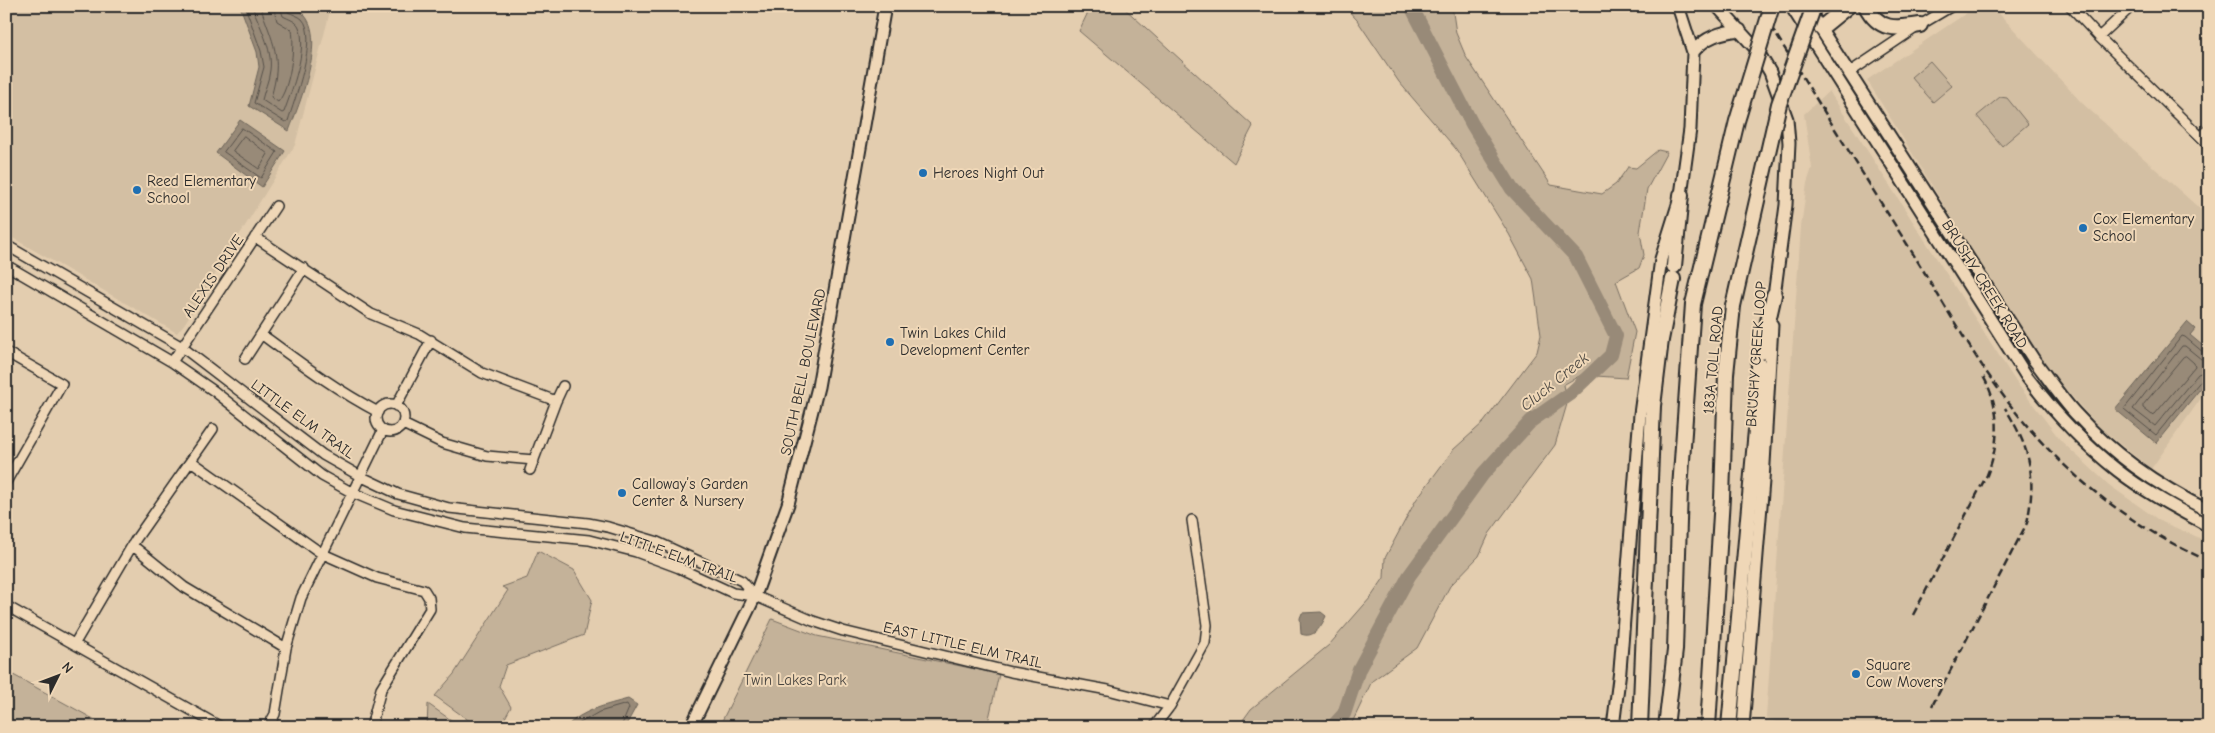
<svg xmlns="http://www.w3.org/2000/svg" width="2215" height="733" font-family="'Comic Neue',sans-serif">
	<rect width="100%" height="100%" fill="#e3cdaf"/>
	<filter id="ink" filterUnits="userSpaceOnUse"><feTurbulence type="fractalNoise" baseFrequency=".02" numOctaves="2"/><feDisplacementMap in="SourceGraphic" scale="10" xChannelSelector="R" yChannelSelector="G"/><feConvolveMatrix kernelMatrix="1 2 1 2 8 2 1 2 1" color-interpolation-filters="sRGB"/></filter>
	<g filter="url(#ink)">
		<!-- built -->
		<path fill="#d3bfa3" d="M 6,6 L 325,6 L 331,8 L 295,145 L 185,323 L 177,333 L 6,234 Z
			M 1977,6 L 1992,6 L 2082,103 L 2209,217 L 2209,387 L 2151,469 L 2099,427 L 2048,369 L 1965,239 L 1867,80 Z
			M 1829,91 L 2016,382 L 2061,441 L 2109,485 L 2160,521 L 2209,542 L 2209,727 L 1785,727 L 1766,717 L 1801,227 L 1807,183 L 1812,168 L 1804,114 Z"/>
		<!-- green -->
		<path fill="#c4b299" stroke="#786e62" d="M 1091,6 L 1122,6 L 1253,126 L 1234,163 L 1079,31 Z
			M 1344,6 L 1452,6 L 1456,33 L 1466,57 L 1551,185 L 1602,194 L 1616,184 L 1628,167 L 1636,168 L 1658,150 L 1667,152 L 1647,189 L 1640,232 L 1644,255 L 1639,268 L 1616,281 L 1635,332 L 1626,378 L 1581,375 L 1563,385 L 1567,404 L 1555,445 L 1489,534 L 1479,556 L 1450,586 L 1417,648 L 1372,681 L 1350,727 L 1238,727 L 1251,709 L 1329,645 L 1371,597 L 1384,578 L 1385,558 L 1416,500 L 1453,450 L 1484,422 L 1537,352 L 1541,335 L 1533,279 L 1509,234 L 1456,149 L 1399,82 L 1357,20 Z
			M 1930,61 L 1952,86 L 1933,102 L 1911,77 Z
			M 2000,97 L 2007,98 L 2028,124 L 2002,146 L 1977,116 Z
			M 538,551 L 574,570 L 592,600 L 584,635 L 506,665 L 499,686 L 511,707 L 500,727 L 478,727 L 435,696 L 454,674 L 508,590 L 502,587 L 527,578 Z
			M 772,619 L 817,636 L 999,674 L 987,727 L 719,727 Z
			M 6,671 L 108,727 L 6,727 Z
			M 428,704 L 461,727 L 427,727 Z"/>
		<!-- water -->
		<path fill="#988a78" stroke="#6c6459" d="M 240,6 C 254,6 271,4 286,6 C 338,14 300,101 289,131 L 249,106 L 259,67 L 257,52 Z
			M 240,120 L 285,151 L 262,187 L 216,153 Z
			M 2187,322 L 2195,329 L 2190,335 L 2209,351 L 2209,378 L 2156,443 L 2115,409 Z
			M 1321,612 L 1326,616 C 1321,627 1314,639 1301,634 L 1300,618 L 1302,613 Z
			M 628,699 L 637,705 L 625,727 L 566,727 C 582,710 606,705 628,699 Z"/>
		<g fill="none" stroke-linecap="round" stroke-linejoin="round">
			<!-- shore -->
			<path stroke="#57514a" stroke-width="1" d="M 245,6 L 261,51 L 264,67 L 254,103 L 285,122 L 288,121 C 294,101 319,36 302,19 C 299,16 292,14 288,12 L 286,6
				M 252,6 C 259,25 273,49 270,70 C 269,81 264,90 262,100 L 282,113 L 284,112 C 292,90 308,49 299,27 C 297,21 288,19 283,16 L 280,6
				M 260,6 C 273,43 283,57 271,97 L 278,102 C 290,89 295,47 292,30 L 277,21 L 273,6
				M 242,128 L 277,152 L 261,178 L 224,152 Z
				M 244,136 L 268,154 L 259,169 L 233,151 Z
				M 2209,354 L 2204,353 L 2185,337 L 2182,336 L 2124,409 L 2156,435 L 2203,378 L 2209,376
				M 2186,356 L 2194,363 L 2195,366 L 2155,414 L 2152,415 L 2143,408 L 2143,405 L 2183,357 Z
				M 2209,361 L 2201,359 L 2185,346 L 2182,346 L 2133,409 L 2155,426 L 2198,374 L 2209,370
				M 573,727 L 599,712 L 627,704 L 629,708 L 621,727"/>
			<!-- river -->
			<path stroke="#988a78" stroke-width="14" d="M 1332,727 L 1344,714 L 1359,669 L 1409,576 L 1483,474 L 1531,421 L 1571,393 L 1611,355 L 1616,336 L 1576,257 L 1512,189 L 1472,124 L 1411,6"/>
			<!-- minor casing -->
			<g stroke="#2b2b2b" stroke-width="12">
				<path id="minor" d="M 2070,6 L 2099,37 L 2209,145
					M 2099,37 L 2132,6
					M 1850,72 L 1920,25 L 1952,6
					M 2201,137 L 2209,129
					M 255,237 L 371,314 L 419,334 L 482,373 L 556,401 L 563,386
					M 6,245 L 182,347 L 323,455 L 360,476 L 398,494 L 449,508 L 588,523 L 608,527 L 655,541 L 742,581 L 755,596
					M 6,265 L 172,362 L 214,391 L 322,476 L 351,492 L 394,510 L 465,528 L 589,540 L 636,552 L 679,568 L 733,593 L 755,596 L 813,621 L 843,631 L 1011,672 L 1108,690 L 1170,706
					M 261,334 C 299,362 336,390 378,412
					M 6,352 L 62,384 L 6,482
					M 245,359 L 304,268
					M 172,362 L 276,206
					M376 418a14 14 0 1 1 28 0a14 14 0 1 1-28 0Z
					M 396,406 L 431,340
					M 403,424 L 442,443 L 487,456 L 534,460
					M 191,461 L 321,553 L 377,578 L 424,590 L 429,598 L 430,609 L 381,689 L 371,727
					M 530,470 L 556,401
					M 132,545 L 184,587 L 286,648
					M 10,608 L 221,727
					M 75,643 L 136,539 L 213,429
					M 268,727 L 275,714 L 286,648 L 301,598 L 383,430
					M 1154,727 L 1170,706 L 1205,643 L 1207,625 L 1192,520"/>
			</g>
			<!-- major casing -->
			<g stroke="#2b2b2b" stroke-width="15">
				<path id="major" d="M 1717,6 L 1757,50 L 1770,72 L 1787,119 L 1789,143 L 1786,205 L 1773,304
					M 1791,6 L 2027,377 C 2053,411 2084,444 2117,470 C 2145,492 2178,509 2209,526
					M 1806,6 L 2034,360 C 2048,378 2061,398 2076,414 C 2113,455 2160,487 2209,511
					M 1693,52 C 1705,37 1721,32 1740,30
					M 691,727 L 755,596 L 788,504 L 818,387 L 885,6
					M 1613,727 L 1620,670 L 1640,414 L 1661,259 L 1681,195 L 1690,129 L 1693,52 L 1678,6
					M 1743,727 L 1763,481 L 1772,325"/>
			</g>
			<!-- highway casing -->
			<g stroke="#2b2b2b" stroke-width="18">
				<path id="highway" d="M 1866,6 C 1879,31 1895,29 1920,25
					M 1821,28 L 1848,6
					M 1674,266 L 1681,195
					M 1761,352 L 1774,295
					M 1640,727 L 1653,406 L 1661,340 L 1673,279
					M 1666,727 L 1675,650 L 1680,489 L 1693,304
					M 1708,727 L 1722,498 L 1726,374 L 1733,306
					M 1729,727 L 1756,430 L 1759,365"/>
			</g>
			<!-- minor -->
			<use href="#minor" stroke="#efd7b7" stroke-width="9"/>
			<!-- major -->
			<use href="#major" stroke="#efd7b7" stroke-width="11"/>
			<!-- highway -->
			<use href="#highway" stroke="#efd7b7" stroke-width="14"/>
			<!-- rail -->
			<path stroke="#2b2b2b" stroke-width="2.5" stroke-dasharray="8 4" stroke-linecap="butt" d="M 1758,6 C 1808,85 1857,165 1907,244 C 1944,303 1978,367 2023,421 C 2073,481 2137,530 2209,561
				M 1913,615 L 1987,475 C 2000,442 2001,408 1983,376
				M 1932,706 L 2027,523 C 2037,476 2030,448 2005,408"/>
			<!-- highway-bridge casing -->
			<g stroke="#2b2b2b" stroke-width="18" stroke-linecap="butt">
				<path id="highway-bridge" d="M 1693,304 L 1737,121 L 1772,6
					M 1733,306 L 1779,104 L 1814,6"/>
			</g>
			<!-- highway-bridge -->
			<use href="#highway-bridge" stroke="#efd7b7" stroke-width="14"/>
		</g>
	</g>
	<!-- markers -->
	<g fill="#1f6fb2" stroke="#efd7b7" stroke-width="2">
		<circle cx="923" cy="173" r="5"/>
		<circle cx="137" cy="190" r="5"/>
		<circle cx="2083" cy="228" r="5"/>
		<circle cx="890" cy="342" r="5"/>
		<circle cx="622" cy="493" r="5"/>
		<circle cx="1856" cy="674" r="5"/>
	</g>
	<g text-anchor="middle" stroke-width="4" stroke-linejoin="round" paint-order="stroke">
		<!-- poi labels -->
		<g font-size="15" fill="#2b2b2b" stroke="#efd7b7" text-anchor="start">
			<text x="933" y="178">Heroes Night Out</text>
			<text x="147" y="186">Reed Elementary<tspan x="147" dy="17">School</tspan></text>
			<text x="2093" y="224">Cox Elementary<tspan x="2093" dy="17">School</tspan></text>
			<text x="900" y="338">Twin Lakes Child<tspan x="900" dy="17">Development Center</tspan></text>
			<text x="632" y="489">Calloway’s Garden<tspan x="632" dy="17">Center &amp; Nursery</tspan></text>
			<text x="1866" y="670">Square<tspan x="1866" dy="17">Cow Movers</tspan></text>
		</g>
		<!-- street labels -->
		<g font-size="15" fill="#2b2b2b" stroke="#efd7b7">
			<text transform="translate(213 276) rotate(-56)" y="5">ALEXIS DRIVE</text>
			<text transform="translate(1985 284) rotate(58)" y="5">BRUSHY CREEK ROAD</text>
			<text transform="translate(1756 354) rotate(-86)" y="5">BRUSHY CREEK LOOP</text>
			<text transform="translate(1713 360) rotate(-85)" y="5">183A TOLL ROAD</text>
			<text transform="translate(803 372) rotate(-78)" y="5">SOUTH BELL BOULEVARD</text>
			<text transform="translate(303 419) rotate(36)" y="5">LITTLE ELM TRAIL</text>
			<text transform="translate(679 557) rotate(20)" y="5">LITTLE ELM TRAIL</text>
			<text transform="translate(963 645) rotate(13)" y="5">EAST LITTLE ELM TRAIL</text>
		</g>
		<!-- park labels -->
		<g font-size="15" fill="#4a4641" stroke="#efd7b7">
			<text x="795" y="685">Twin Lakes Park</text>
		</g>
		<!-- water labels -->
		<g font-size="16" font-style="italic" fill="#4c4842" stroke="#efd7b7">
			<text transform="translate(1554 381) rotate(-39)" y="6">Cluck Creek</text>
		</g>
	</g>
	<!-- margin -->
	<rect width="2215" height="733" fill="none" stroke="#efd7b7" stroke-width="25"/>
	<rect x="12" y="12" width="2190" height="708" fill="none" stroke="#2b2b2b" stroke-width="2" filter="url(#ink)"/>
	<!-- north arrow -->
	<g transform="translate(58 676) rotate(48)" stroke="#efd7b7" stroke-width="4" paint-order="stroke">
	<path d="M0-4L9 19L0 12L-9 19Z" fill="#2b2b2b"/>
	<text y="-8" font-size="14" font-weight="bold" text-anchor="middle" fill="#2b2b2b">N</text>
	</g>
</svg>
